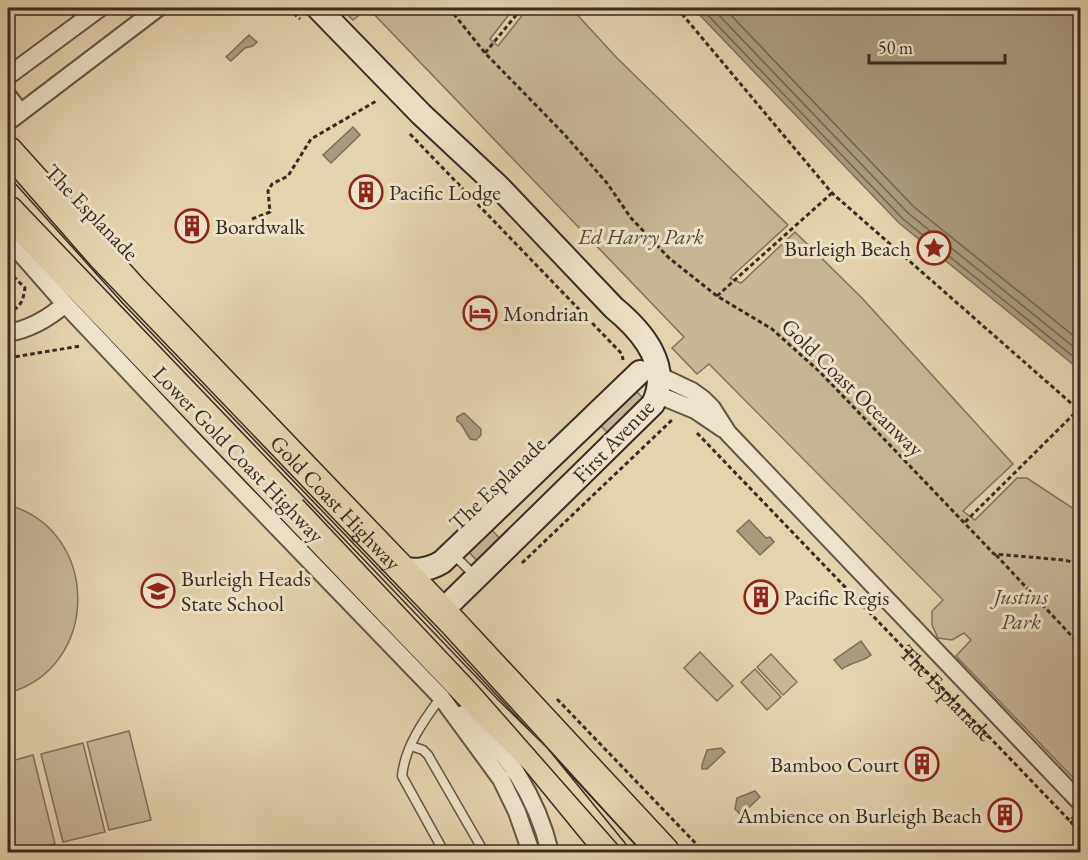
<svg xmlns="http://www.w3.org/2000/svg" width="1088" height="860" font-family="'EB Garamond',serif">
	<rect width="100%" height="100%" fill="#e4d4ae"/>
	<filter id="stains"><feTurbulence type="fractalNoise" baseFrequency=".00333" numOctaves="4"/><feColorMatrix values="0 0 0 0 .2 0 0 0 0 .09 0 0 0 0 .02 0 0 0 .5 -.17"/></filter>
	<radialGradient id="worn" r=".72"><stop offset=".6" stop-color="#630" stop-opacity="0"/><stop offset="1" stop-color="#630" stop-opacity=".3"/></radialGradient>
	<!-- green -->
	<path fill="#c7b797" stroke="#7f715e" stroke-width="1.5" d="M 348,8 L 514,8 L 490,39 L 498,46 L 528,8 L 571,8 L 617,58 L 788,225 L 730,278 L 741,283 L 795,232 L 862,298 L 1013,464 L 963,511 L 975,520 L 1017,478 L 1027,478 L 1080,513 L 1080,785 L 956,656 L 971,640 L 964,633 L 952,640 L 938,638 L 932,625 L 932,611 L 943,600 L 709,364 L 697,374 L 672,348 L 684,337 L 368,8 L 353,20 L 344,11 Z
		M 635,390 L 646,401 L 611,436 L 599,424 Z
		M 8,505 C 101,530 101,668 8,693 Z
		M 491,529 L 502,541 L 479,563 L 468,551 Z
		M 700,652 L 733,686 L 717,701 L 684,668 Z
		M 771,654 L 797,682 L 783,695 L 757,667 Z
		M 755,669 L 781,697 L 767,710 L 741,682 Z
		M 129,731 L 151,820 L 109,830 L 87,742 Z
		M 83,743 L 105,832 L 63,842 L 41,754 Z
		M 33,755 L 55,844 L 13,852 L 8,831 L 8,762 Z"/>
	<!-- water -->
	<path fill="#a99b80" stroke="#7b6e5c" stroke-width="1.5" d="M 693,8 L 1080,8 L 1080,370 L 899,223 Z
		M 249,35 L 257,42 L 253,46 L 245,48 L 231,61 L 226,57 Z
		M 353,127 L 360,135 L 331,163 L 323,155 Z
		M 464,413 L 481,429 L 481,435 L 476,440 L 470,439 L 461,424 L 457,421 L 457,417 Z
		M 749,520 L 766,538 L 770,537 L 774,542 L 760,555 L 737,531 Z
		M 861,641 L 871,655 C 863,662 851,662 842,669 L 834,660 Z
		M 721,748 L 725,752 L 707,769 L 702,769 L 702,765 L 707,750 Z
		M 755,791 L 760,797 L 741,815 L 735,809 L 737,798 Z"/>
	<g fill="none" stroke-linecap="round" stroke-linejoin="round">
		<!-- shore -->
		<path stroke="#706353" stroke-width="1.5" d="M 701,8 L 903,219 L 1080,362
			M 712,8 L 908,213 L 1080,352
			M 724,8 L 914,207 L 1080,341"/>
		<!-- lane casing -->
		<g stroke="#625548" stroke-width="11">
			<path id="lane" d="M 452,553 L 475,576
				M 441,697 C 424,720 405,746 402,776 L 444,852
				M 411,746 L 423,750 L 428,755 L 484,852"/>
		</g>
		<!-- street casing -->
		<g stroke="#625548" stroke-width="20">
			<path id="street" d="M 8,76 L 100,8
				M 8,96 L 20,112
				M 8,122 L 158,8
				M 8,239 L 65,304 L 197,444 L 441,697 L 501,779 L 517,812 L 531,852
				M 8,333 C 30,329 48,319 65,304
				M 658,375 L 692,391 L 703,399 L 712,408 L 728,433 L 1080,802
				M 658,392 L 666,398 L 695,410 L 723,429
				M 463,714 C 507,749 537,798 550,852"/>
		</g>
		<!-- secondary casing -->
		<g stroke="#372b26" stroke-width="26">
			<path id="secondary" d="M 318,8 L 421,114 L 499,187 L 614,308 C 642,331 672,366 653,404 L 441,612
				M 398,568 C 415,571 427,571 442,562 L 640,372"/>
		</g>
		<!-- highway casing -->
		<g stroke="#372b26" stroke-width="33">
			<g id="highway">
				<path id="s2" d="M 8,152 L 133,291 L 441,612 L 664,852"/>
				<path d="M 8,211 L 486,710 L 536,759 L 612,852"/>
			</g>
		</g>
		<!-- path -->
		<g stroke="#372b26" stroke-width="3" stroke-dasharray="4.5 3" stroke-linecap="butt">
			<path d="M 288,8 L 300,19"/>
			<path d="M 449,8 L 485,53 L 564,134 L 607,183 L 631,218 L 669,258 L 717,296 L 772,329 L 819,371 L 994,554 L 1064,560 L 1080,564"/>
			<path d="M 677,8 L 832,193 L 1080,411"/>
			<path d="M 485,53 L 522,8"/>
			<path d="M 410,134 L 622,354 L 623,360"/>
			<path d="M 252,219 L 270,212 L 268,191 L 272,184 L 288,176 L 311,139 L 378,100"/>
			<path d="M 8,271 L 25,288 C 23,300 21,309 8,311"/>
			<path d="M 717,296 L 832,193"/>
			<path d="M 8,358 L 80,346"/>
			<path id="s1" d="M 697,433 L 1070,821"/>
			<path d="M 965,522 L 1078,410"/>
			<path d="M 996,555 L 1080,645"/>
			<path d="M 522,563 L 673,419"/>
			<path d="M 557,699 L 704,852"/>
			<path d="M 1075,816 L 1070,821 L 1080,832"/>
		</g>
		<!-- lane -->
		<use href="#lane" stroke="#ede3ca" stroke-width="8"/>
		<!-- street -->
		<use href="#street" stroke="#ede3ca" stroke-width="16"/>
		<!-- secondary -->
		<use href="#secondary" stroke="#ede3ca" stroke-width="22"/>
		<!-- highway -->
		<use href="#highway" stroke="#e4d4ae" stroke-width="30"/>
		<!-- tram -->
		<path stroke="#372b26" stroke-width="1.5" d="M 8,171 L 91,266 L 444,634 L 642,852
			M 303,500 L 477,685 L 624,852"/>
	</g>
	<!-- icons -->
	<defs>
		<g id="building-ring" transform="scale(1.725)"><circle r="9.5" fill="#ede3ca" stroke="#8f2418" stroke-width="1.5"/><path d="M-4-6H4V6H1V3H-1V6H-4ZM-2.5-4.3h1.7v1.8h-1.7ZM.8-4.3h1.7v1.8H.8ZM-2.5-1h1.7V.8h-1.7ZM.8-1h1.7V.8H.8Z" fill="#8f2418"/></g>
		<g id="sight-ring" transform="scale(1.725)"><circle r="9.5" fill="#ede3ca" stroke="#8f2418" stroke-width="1.5"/><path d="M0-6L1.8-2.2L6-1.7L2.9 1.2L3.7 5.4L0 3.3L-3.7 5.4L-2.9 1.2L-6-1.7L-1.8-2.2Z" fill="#8f2418"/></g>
		<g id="hotel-ring" transform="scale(1.725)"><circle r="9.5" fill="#ede3ca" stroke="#8f2418" stroke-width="1.5"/><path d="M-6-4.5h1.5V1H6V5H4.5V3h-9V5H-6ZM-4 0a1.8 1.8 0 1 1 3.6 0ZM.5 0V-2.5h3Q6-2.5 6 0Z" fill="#8f2418"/></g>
		<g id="school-ring" transform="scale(1.725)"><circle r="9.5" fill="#ede3ca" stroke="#8f2418" stroke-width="1.5"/><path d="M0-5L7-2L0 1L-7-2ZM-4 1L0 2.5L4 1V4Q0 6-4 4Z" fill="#8f2418"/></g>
	</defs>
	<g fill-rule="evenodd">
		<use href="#building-ring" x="366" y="192"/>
		<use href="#building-ring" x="192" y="226"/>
		<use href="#sight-ring" x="934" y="248"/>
		<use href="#hotel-ring" x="480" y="313"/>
		<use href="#school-ring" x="158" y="591"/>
		<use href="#building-ring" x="761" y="597"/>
		<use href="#building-ring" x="922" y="764"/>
		<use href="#building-ring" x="1005" y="815"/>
	</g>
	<g text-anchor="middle" stroke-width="6" stroke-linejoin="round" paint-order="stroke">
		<!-- poi labels -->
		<g font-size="22" fill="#372b26" stroke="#ede3ca" text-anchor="start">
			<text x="389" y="200">Pacific Lodge</text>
			<text x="215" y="234">Boardwalk</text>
			<text x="911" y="256" text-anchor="end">Burleigh Beach</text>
			<text x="503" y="321">Mondrian</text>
			<text x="181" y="586">Burleigh Heads<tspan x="181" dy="25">State School</tspan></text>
			<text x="784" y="605">Pacific Regis</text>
			<text x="899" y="772" text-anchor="end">Bamboo Court</text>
			<text x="982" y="823" text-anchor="end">Ambience on Burleigh Beach</text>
		</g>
		<!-- street labels -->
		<g font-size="22" fill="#372b26" stroke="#ede3ca">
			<text transform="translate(92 212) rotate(46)" y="8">The Esplanade</text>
			<text transform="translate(853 387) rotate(44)" y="8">Gold Coast Oceanway</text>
			<text transform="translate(613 441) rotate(-46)" y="8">First Avenue</text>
			<text transform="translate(239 454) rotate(46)" y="8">Lower Gold Coast Highway</text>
			<text transform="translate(497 483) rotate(-44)" y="8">The Esplanade</text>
			<text dy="8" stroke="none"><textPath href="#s2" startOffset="480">Gold Coast Highway</textPath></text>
			<text dy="8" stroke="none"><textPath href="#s1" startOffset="360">The Esplanade</textPath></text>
		</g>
		<!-- park labels -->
		<g font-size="22" font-style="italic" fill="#54473d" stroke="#ede3ca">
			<text x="641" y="244">Ed Harry Park</text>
			<text x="1021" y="604">Justins<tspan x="1021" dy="25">Park</tspan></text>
		</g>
	</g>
	<!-- margin -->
	<rect width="1088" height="860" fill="none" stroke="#e4d4ae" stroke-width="30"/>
	<rect x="9" y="9" width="1070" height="842" fill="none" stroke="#372b26" stroke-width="3"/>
	<rect x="15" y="15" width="1058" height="830" fill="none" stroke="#372b26" stroke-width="1.5"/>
	<!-- scale -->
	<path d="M869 54v9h136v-9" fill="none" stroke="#372b26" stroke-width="3"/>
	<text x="878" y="54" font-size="18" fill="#372b26" stroke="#ede3ca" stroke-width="4.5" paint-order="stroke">50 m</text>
	<rect width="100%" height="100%" filter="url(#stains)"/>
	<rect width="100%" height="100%" fill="url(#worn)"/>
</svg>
